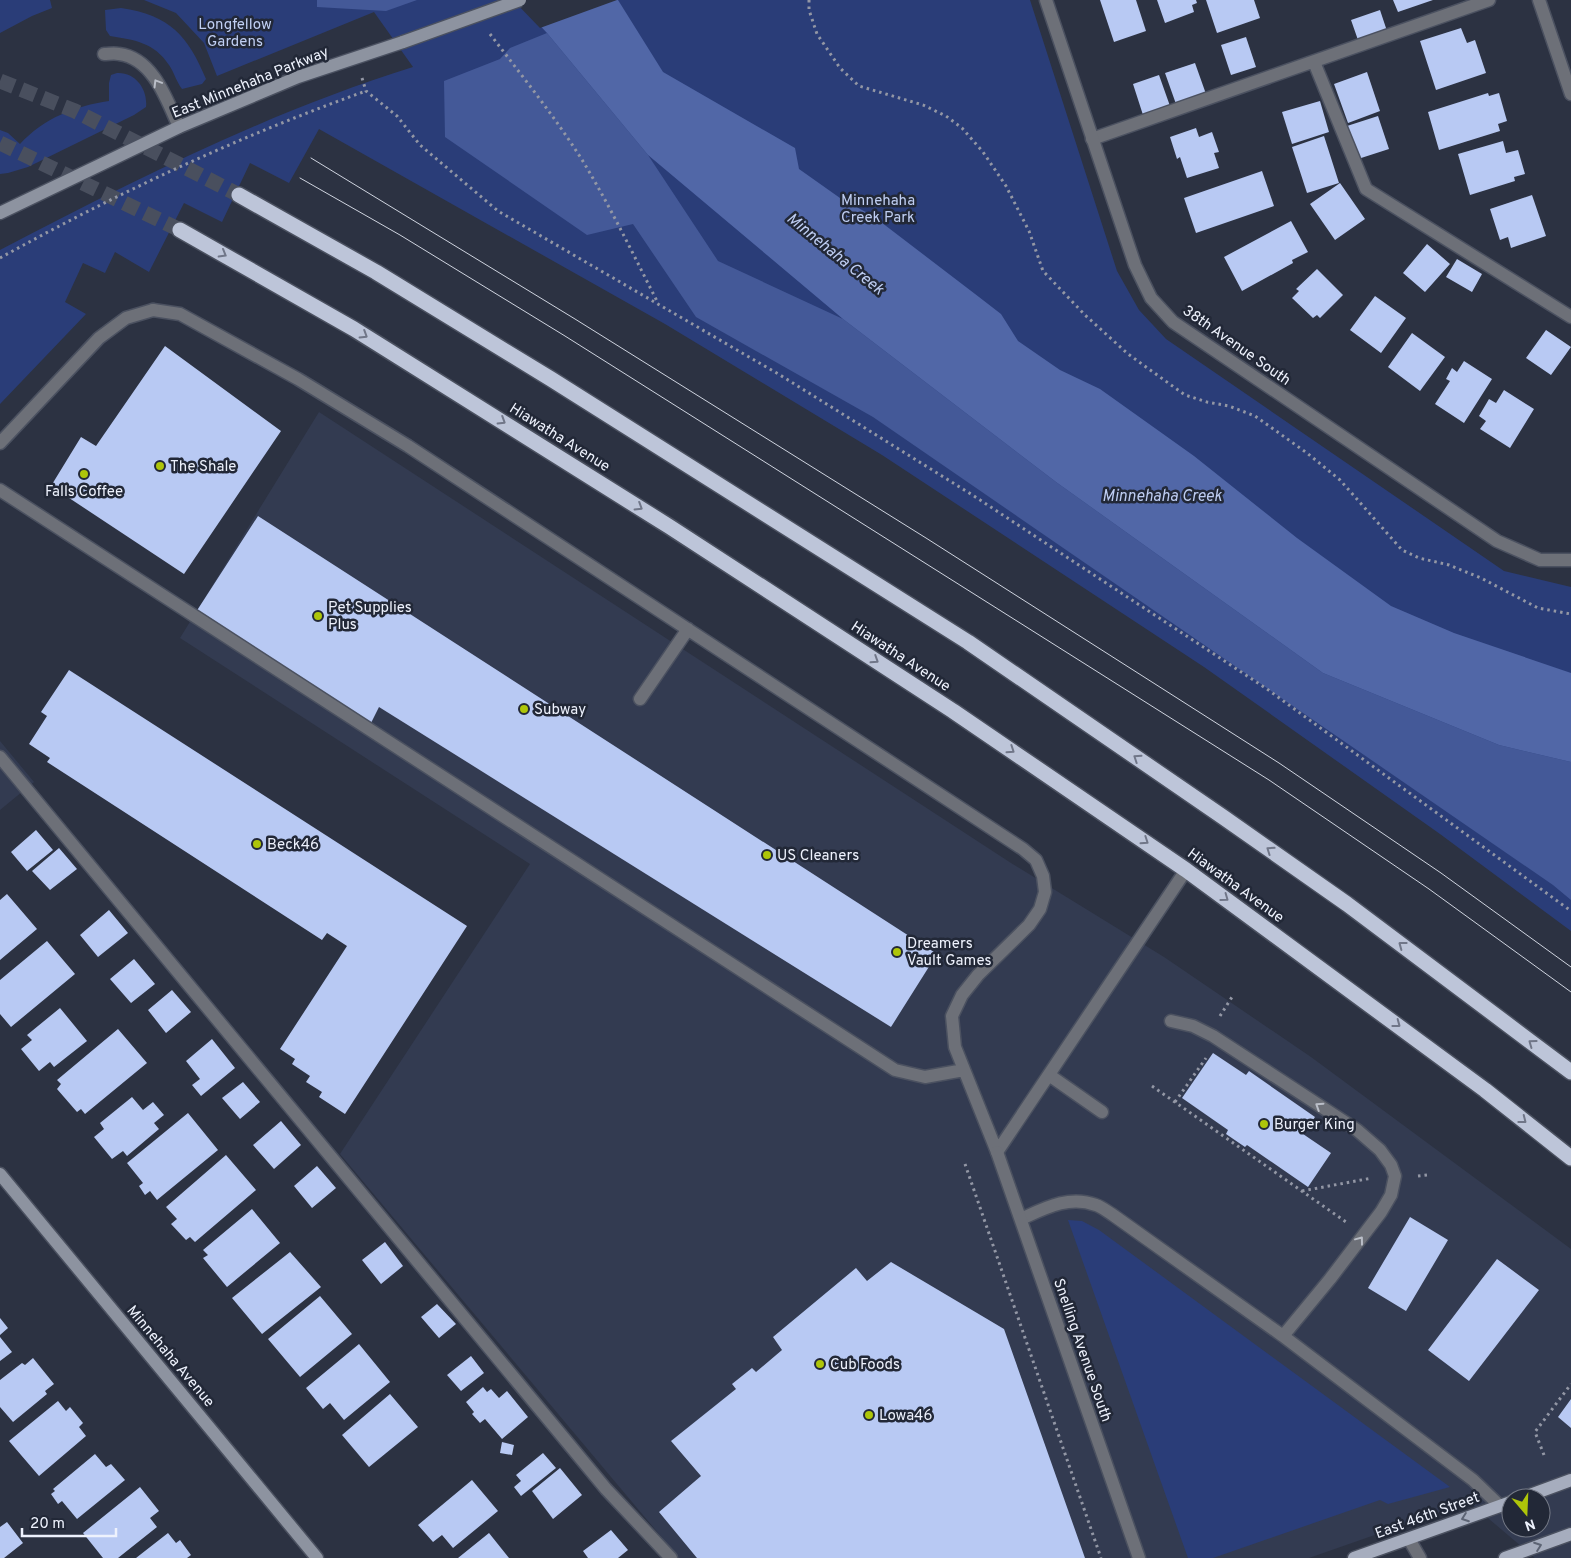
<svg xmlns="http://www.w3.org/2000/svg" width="1571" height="1558" font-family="Overpass,sans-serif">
	<rect width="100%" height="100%" fill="#2c3242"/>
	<!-- built -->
	<path fill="#333b51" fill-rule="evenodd" d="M 319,412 L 1011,863 L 1164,957 L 1311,1057 L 1571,1249 L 1571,1558 L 1535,1558 L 1469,1502 L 1309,1558 L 667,1558 L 674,1552 L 340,1154 L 530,864 L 180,638 ZM 1511,1498 L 1541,1498 L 1541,1528 L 1511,1528 Z
		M 0,741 L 34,782 L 0,810 Z"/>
	<!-- green -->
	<path fill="#2a3d78" d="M 0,0 L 50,0 L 52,8 L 32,16 L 0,33 Z
		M 144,0 L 1030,0 L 1117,271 L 1139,310 L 1166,339 L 1504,571 L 1571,587 L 1571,931 L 1440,834 L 1204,667 L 882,455 L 665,324 L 319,129 L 289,183 L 250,163 L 222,222 L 184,203 L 149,272 L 115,252 L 105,273 L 83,263 L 65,302 L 86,314 L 0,404 L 0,250 C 134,180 269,112 413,67 L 374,12 L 217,76 L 204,43 L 176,13 Z
		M 121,8 C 170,15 188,36 206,79 L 202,84 L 182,89 C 176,81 174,72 169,65 C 154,42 134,40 110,36 L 106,30 L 105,10 Z
		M 117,73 C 136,72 148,90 146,107 L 134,115 L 28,167 L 8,173 L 0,174 L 0,130 L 8,133 L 20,144 C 44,118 75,106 109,101 L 109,83 L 111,75 Z
		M 1068,1220 L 1082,1221 L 1099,1230 L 1450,1487 L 1388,1504 L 1380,1500 L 1213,1558 L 1188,1558 Z"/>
	<!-- forest -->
	<path fill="#445998" d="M 317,0 L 417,0 L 386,11 L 317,7 Z
		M 547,33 L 648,155 L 718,261 L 843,319 L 1056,482 L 1323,673 L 1499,745 L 1571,762 L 1571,900 L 1553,885 L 873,417 L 696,317 L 633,224 L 587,235 L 445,137 L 444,81 L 500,59 L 510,48 Z"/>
	<!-- water -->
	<path fill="#5167a7" d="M 516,0 L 618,0 L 663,72 L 795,148 L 799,169 L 840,198 L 873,216 L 979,297 L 1001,314 L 1018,341 L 1060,370 L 1100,389 L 1194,456 L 1297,538 L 1391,606 L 1454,633 L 1571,673 L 1571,762 L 1499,745 L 1323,673 L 1056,482 L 843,319 L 648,155 L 547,33 Z"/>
	<!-- pier -->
	<path fill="#2c3242" d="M 513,0 L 617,0 L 540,28 Z"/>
	<!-- building -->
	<path fill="#b8c9f3" d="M 1100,0 L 1136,0 L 1146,31 L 1114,42 Z
		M 1157,0 L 1196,0 L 1197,3 L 1192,5 L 1194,12 L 1165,23 Z
		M 1206,0 L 1254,0 L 1260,18 L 1217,33 Z
		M 1393,0 L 1433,0 L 1398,12 Z
		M 1380,10 L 1387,31 L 1358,40 L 1351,20 Z
		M 1461,28 L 1467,43 L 1475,40 L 1486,73 L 1436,90 L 1420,41 Z
		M 1246,37 L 1256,67 L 1231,75 L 1221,45 Z
		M 1195,63 L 1206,94 L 1176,104 L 1165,73 Z
		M 1367,72 L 1380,111 L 1348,123 L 1334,84 Z
		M 1159,75 L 1170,106 L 1143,115 L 1133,84 Z
		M 1488,93 L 1489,96 L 1499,93 L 1507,121 L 1498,124 L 1500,131 L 1439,150 L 1428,112 Z
		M 1320,101 L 1329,132 L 1292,144 L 1282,112 Z
		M 1378,116 L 1389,149 L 1358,159 L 1347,126 Z
		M 1196,128 L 1199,137 L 1212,132 L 1219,152 L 1214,153 L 1219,168 L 1187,178 L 1180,157 L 1177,159 L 1170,137 Z
		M 1324,136 L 1339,183 L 1307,193 L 1292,147 Z
		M 1503,141 L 1506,153 L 1518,150 L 1525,174 L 1514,177 L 1515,181 L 1470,195 L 1458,154 Z
		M 1262,171 L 1274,206 L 1196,233 L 1184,198 Z
		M 1340,183 L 1365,219 L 1335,240 L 1310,204 Z
		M 1532,195 L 1546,236 L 1511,248 L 1508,237 L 1500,240 L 1490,209 Z
		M 1291,221 L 1308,252 L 1292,260 L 1293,263 L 1242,291 L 1224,257 Z
		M 1427,244 L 1450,264 L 1425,292 L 1403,273 Z
		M 1457,259 L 1482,274 L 1472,292 L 1446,277 Z
		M 1317,269 L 1343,295 L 1320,318 L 1317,315 L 1313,318 L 1292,298 L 1299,291 L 1296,289 Z
		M 1375,296 L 1406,318 L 1381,353 L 1350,330 Z
		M 1546,330 L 1571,347 L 1551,375 L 1526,358 Z
		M 1412,333 L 1445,357 L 1420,391 L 1388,367 Z
		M 165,346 L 281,431 L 184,574 L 51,486 L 81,437 L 96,446 Z
		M 1464,361 L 1492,379 L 1464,423 L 1435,404 L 1450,381 L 1446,379 L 1452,368 L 1457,372 Z
		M 1504,390 L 1534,409 L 1510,448 L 1480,429 L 1486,421 L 1479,416 L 1489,399 L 1496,403 Z
		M 258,516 L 937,954 L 891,1027 L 379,707 L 371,723 L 196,612 Z
		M 69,670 L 467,926 L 345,1114 L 319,1097 L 322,1092 L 306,1082 L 310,1076 L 292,1064 L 295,1059 L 280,1049 L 347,946 L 327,933 L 322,940 L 47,762 L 50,758 L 29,744 L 47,716 L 41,712 Z
		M 36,830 L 53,850 L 27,871 L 11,852 Z
		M 59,848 L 77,869 L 50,890 L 32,871 Z
		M 7,894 L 37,929 L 0,960 L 0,900 Z
		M 109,910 L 128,933 L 98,957 L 80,935 Z
		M 47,941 L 75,974 L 11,1027 L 0,1014 L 0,980 Z
		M 134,959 L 155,984 L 131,1003 L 110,979 Z
		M 172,990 L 191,1012 L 166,1033 L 148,1010 Z
		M 60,1008 L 87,1041 L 54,1067 L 50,1062 L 39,1071 L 21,1049 L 32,1040 L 27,1035 Z
		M 118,1029 L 147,1063 L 85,1114 L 81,1109 L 77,1112 L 57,1089 L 61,1084 L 57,1080 Z
		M 212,1039 L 235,1068 L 201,1096 L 192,1085 L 200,1079 L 186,1061 Z
		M 1213,1053 L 1246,1075 L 1249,1071 L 1315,1117 L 1303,1134 L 1331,1153 L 1308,1187 L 1247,1145 L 1245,1147 L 1226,1134 L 1228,1130 L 1182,1098 Z
		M 243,1082 L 260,1102 L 240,1119 L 222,1098 Z
		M 132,1097 L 143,1110 L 153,1102 L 164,1115 L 154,1123 L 159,1129 L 127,1156 L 123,1151 L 112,1159 L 94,1137 L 104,1129 L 100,1123 Z
		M 188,1113 L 218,1150 L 157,1200 L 150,1191 L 145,1195 L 139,1186 L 143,1183 L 127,1163 Z
		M 281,1121 L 301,1145 L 274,1169 L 253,1145 Z
		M 226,1155 L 256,1190 L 195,1242 L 190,1237 L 186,1240 L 171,1224 L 177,1219 L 166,1207 Z
		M 317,1166 L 336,1188 L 312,1208 L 294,1186 Z
		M 252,1209 L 280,1243 L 227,1287 L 203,1258 L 208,1255 L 203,1250 Z
		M 1410,1217 L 1448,1240 L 1406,1311 L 1368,1288 Z
		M 385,1242 L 403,1266 L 381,1284 L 362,1260 Z
		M 290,1252 L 321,1287 L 262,1334 L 232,1298 Z
		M 1497,1259 L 1539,1290 L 1469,1381 L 1428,1350 Z
		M 891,1262 L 1004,1329 L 1085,1558 L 697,1558 L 659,1512 L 701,1476 L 671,1441 L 736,1389 L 732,1384 L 752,1368 L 756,1372 L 782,1350 L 773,1337 L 856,1268 L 867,1281 Z
		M 320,1296 L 352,1334 L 300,1377 L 268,1339 Z
		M 437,1304 L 456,1324 L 439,1338 L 421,1317 Z
		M 0,1318 L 8,1328 L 0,1335 Z
		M 0,1337 L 12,1352 L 0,1361 Z
		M 359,1344 L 390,1382 L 344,1420 L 330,1403 L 323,1409 L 306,1388 Z
		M 471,1356 L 484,1373 L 461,1391 L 447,1375 Z
		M 33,1358 L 54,1384 L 45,1391 L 47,1394 L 13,1422 L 0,1407 L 0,1380 L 22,1363 L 25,1365 Z
		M 483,1387 L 487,1392 L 491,1389 L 499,1398 L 507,1391 L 528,1417 L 502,1439 L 485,1419 L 480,1423 L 472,1414 L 474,1412 L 466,1402 Z
		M 390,1394 L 418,1427 L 369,1467 L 342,1435 Z
		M 1571,1399 L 1571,1428 L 1558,1417 Z
		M 58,1401 L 66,1411 L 70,1407 L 83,1423 L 79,1427 L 86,1436 L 39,1476 L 9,1441 Z
		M 502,1442 L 514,1445 L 512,1455 L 500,1453 Z
		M 543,1453 L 556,1468 L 521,1496 L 514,1487 L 521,1481 L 516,1475 Z
		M 95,1454 L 106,1467 L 111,1464 L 125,1480 L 77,1519 L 62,1501 L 58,1504 L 51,1494 L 55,1491 L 53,1489 Z
		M 560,1468 L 582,1495 L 553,1519 L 532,1491 Z
		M 472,1480 L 498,1511 L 453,1548 L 442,1535 L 433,1542 L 418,1525 Z
		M 140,1487 L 159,1511 L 150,1518 L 157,1527 L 118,1558 L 103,1558 L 83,1533 Z
		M 7,1522 L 23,1543 L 4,1558 L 0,1558 L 0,1527 Z
		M 611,1530 L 628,1550 L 618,1558 L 588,1558 L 583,1551 Z
		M 168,1533 L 176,1543 L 180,1540 L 191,1555 L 187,1558 L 136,1558 Z
		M 489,1533 L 509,1558 L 458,1558 Z"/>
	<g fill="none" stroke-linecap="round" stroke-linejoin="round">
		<!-- highway-tunnel -->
		<path stroke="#494f5e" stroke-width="15" stroke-dasharray="15 8" stroke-linecap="butt" d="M 0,81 L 75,111 L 239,195
			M 0,143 L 180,230"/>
		<!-- lane casing -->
		<g stroke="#4b5160" stroke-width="15">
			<path id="lane" d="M 104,54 C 109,54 114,53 119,54 C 153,58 167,100 179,127
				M 1314,62 L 1366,189 L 1571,317
				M 1092,139 L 1489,0
				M 153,310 L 180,314 L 298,379 L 408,446 L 1023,849 L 1036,860 L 1043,876 L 1045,892 L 1040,909 L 1029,925 L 978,975 L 962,995 L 952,1016 L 955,1047 L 997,1152
				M 0,490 L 895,1070 L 925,1077 L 964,1070
				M 640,699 L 688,629
				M 0,757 L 606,1489 L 671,1558
				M 1171,1021 L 1193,1026 L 1213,1036 L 1357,1130 L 1380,1150 L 1391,1165 L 1395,1176 L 1391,1195 L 1381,1212 L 1330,1279 L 1283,1336
				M 1049,1075 L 1102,1112
				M 997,1152 L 1186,870
				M 1021,1219 C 1045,1208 1069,1195 1096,1205 C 1102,1207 1108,1212 1113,1215 L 1283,1336 L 1473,1480 L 1500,1506
				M 1409,1539 L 1420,1558"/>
		</g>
		<!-- street casing -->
		<g stroke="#4b5160" stroke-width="15">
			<path id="street" d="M 1046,0 L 1135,265 L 1151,298 L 1173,322 L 1497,541 L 1540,560 L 1571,560
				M 1539,0 L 1571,94
				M 0,443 L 99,338 L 126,318 L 153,310
				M 997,1152 L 1139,1558"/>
		</g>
		<!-- secondary casing -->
		<g stroke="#4b5160" stroke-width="15">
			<path id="secondary" d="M 0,213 L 179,127 L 298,77 L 403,42
				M 0,1174 L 317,1558"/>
		</g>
		<!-- primary casing -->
		<g stroke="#4b5160" stroke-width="15">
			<path id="primary" d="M 1522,1498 L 1571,1480
				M 1354,1558 L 1511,1502
				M 1505,1558 L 1571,1534"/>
		</g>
		<!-- highway casing -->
		<g stroke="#4b5160" stroke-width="18">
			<path id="highway" d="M 239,195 L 376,272 L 551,379 L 968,642 L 1223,817 L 1347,904 L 1571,1072
				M 180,230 L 354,329 L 670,527 L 953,711 L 1186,870 L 1485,1090 L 1571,1158"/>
		</g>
		<!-- path -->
		<path stroke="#9397a5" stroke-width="3" stroke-dasharray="2.5 4" stroke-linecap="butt" d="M 809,0 L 809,10 L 817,34 L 840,68 L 859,86 L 923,105 L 946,116 L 962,128 L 983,152 L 1006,186 L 1029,231 L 1043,271 L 1085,315 L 1128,354 L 1185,395 L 1207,402 L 1229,406 L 1255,416 L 1307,453 L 1340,480 L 1402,550 L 1419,558 L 1449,565 L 1481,578 L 1538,608 L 1571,614
			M 490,34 C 522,76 556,118 584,163 C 611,208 634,256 658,303
			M 362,78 L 366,91 L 397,116 L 420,145 L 498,211 L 780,375 L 974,496 L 1267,689 L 1571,911
			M 0,258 C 117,193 240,136 366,91
			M 1220,1016 L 1232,997
			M 1152,1086 L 1346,1222
			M 1175,1102 L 1206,1058
			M 965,1164 L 1101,1558
			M 1418,1176 L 1427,1175
			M 1302,1191 L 1372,1178
			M 1544,1455 L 1535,1432 L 1571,1384"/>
		<!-- lane -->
		<use href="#lane" stroke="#6d7078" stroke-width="12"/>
		<!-- street -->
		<use href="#street" stroke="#6d7078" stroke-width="12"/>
		<!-- secondary -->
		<use href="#secondary" stroke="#8d93a0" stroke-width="12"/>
		<!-- primary -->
		<use href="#primary" stroke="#a6adbe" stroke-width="12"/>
		<!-- highway -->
		<use href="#highway" stroke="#bdc5d9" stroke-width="15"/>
		<!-- tram -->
		<path stroke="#cfd4df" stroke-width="1" d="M 311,158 L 575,319 L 926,538 L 1279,763 L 1441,873 L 1571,967
			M 300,178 L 400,235 L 565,336 L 1269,780 L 1429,889 L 1571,992"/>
		<!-- secondary-bridge casing -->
		<g stroke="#4b5160" stroke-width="15" stroke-linecap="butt">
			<path id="secondary-bridge" d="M 403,42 L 520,0"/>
		</g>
		<!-- secondary-bridge -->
		<use href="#secondary-bridge" stroke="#8d93a0" stroke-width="12"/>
	</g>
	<!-- one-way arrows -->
	<defs><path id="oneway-chevron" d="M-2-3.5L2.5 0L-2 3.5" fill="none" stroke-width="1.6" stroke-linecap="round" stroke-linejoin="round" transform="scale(1.25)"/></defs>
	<g stroke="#babec8">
		<use href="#oneway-chevron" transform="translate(157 83) rotate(-121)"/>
		<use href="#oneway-chevron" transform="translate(1319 1106) rotate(-147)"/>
		<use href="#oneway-chevron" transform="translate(1360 1240) rotate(-53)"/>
	</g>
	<g stroke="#707688">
		<use href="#oneway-chevron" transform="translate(223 254) rotate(30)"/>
		<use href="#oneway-chevron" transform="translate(364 335) rotate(32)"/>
		<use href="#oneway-chevron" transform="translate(502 421) rotate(32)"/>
		<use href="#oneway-chevron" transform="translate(639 507) rotate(32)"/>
		<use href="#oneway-chevron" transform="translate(875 660) rotate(33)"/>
		<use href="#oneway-chevron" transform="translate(1011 750) rotate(34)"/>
		<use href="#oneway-chevron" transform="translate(1137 758) rotate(-146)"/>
		<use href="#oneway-chevron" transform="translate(1145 841) rotate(34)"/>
		<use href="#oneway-chevron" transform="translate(1270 850) rotate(-145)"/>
		<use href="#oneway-chevron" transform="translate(1225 898) rotate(36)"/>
		<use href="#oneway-chevron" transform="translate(1402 945) rotate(-143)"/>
		<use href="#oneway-chevron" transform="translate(1397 1024) rotate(37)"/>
		<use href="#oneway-chevron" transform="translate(1532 1043) rotate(-144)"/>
		<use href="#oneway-chevron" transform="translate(1523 1120) rotate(38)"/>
	</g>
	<g stroke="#5d6474">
		<use href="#oneway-chevron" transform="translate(1465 1518) rotate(160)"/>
		<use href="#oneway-chevron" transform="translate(1538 1546) rotate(-20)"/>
	</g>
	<!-- markers -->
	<g fill="#aec509" stroke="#222837" stroke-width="2">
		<circle cx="160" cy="466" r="5"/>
		<circle cx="84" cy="474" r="5"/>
		<circle cx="318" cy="616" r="5"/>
		<circle cx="524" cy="709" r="5"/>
		<circle cx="257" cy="844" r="5"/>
		<circle cx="767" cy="855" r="5"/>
		<circle cx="897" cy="952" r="5"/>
		<circle cx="1264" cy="1124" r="5"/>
		<circle cx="820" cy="1364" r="5"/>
		<circle cx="869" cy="1415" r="5"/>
	</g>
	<g text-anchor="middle" stroke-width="5" stroke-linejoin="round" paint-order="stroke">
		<!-- park labels -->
		<g font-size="15" fill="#c0cff3" stroke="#222837">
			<text x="235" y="29">Longfellow<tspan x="235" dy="17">Gardens</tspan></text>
			<text x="878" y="205">Minnehaha<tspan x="878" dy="17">Creek Park</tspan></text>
		</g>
		<!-- street labels -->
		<g font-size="15" fill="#eef2fd" stroke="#222837">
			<text transform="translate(250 82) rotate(-22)" y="5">East Minnehaha Parkway</text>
			<text transform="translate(1237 345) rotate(35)" y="5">38th Avenue South</text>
			<text transform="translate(560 437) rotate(32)" y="5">Hiawatha Avenue</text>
			<text transform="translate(901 656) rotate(33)" y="5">Hiawatha Avenue</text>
			<text transform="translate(1236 885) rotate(36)" y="5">Hiawatha Avenue</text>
			<text transform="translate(1083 1350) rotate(71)" y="5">Snelling Avenue South</text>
			<text transform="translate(171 1356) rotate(50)" y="5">Minnehaha Avenue</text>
			<text transform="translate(1427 1515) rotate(-20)" y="5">East 46th Street</text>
		</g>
		<!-- poi labels -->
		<g font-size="15" fill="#eef2fd" stroke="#222837" text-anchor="start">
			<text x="170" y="471">The Shale</text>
			<text x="84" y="496" text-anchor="middle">Falls Coffee</text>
			<text x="328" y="612">Pet Supplies<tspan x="328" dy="17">Plus</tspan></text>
			<text x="534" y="714">Subway</text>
			<text x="267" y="849">Beck46</text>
			<text x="777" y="860">US Cleaners</text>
			<text x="907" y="948">Dreamers<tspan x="907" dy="17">Vault Games</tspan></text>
			<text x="1274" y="1129">Burger King</text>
			<text x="830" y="1369">Cub Foods</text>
			<text x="879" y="1420">Lowa46</text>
		</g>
		<!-- water labels -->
		<g font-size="16" font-style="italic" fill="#becdf2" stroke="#222837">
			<text transform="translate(836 253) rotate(39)" y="6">Minnehaha Creek</text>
			<text x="1162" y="501">Minnehaha Creek</text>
		</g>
	</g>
	<!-- north arrow -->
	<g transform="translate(1526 1513) rotate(161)"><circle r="24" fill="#222837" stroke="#747986"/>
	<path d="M0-4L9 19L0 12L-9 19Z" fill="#aec509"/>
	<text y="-8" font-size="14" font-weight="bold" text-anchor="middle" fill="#eef2fd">N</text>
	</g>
	<!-- scale -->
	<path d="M22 1528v8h94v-8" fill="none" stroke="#eef2fd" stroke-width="2.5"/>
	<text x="30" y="1528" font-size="15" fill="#eef2fd" stroke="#222837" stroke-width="4" paint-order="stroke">20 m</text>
</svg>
